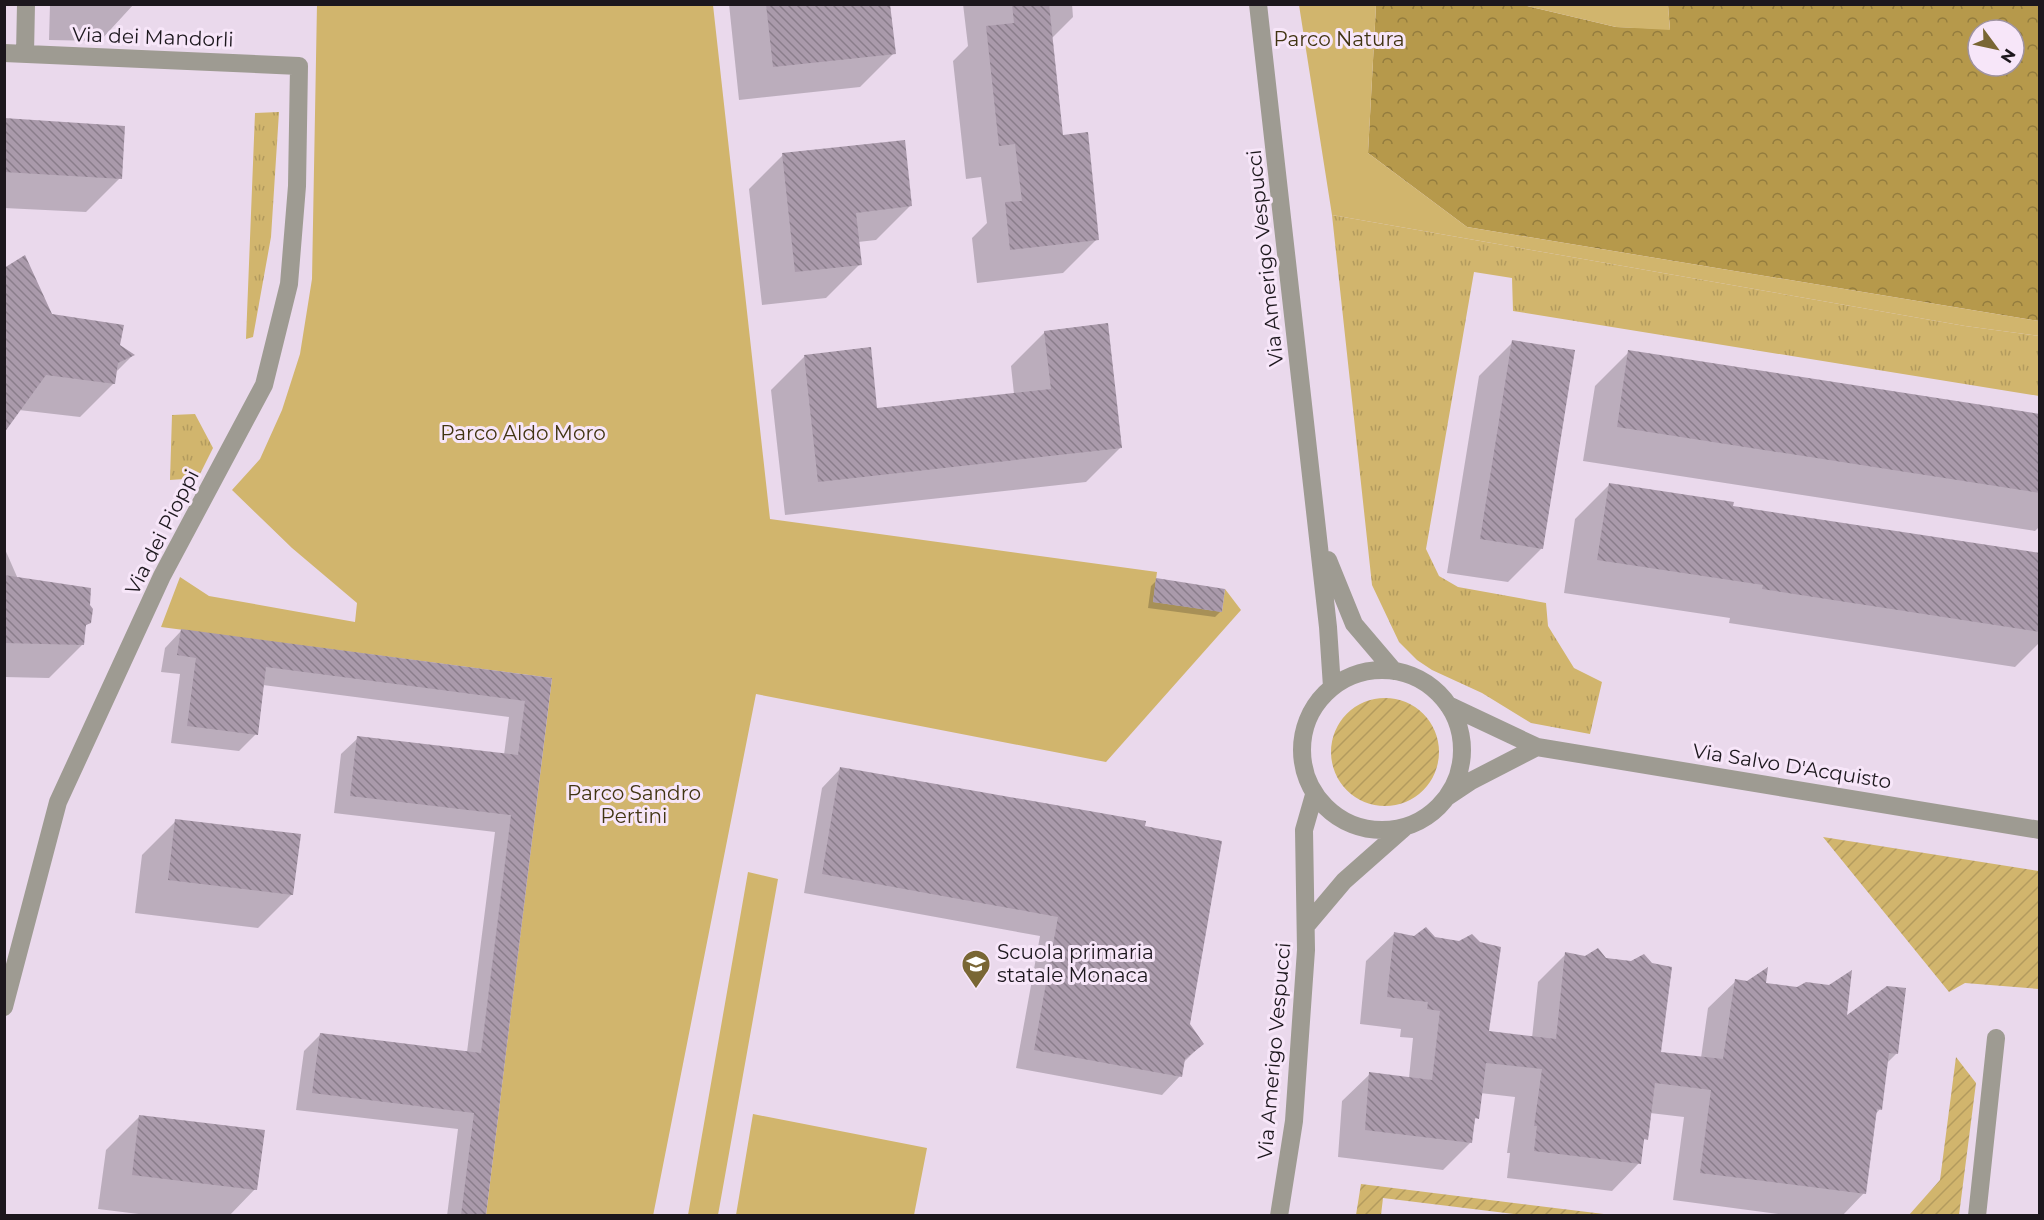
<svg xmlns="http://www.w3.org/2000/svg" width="2044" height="1220" font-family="Montserrat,sans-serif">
	<defs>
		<pattern id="grass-tufts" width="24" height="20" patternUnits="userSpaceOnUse" patternTransform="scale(1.5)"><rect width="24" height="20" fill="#d1b56d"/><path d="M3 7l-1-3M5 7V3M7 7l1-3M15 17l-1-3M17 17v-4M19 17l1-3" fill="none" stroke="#b39b5e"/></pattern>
		<pattern id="forest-crowns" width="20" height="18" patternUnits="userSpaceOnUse" patternTransform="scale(1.5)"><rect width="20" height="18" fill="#b6994b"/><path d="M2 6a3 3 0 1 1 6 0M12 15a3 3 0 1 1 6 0" fill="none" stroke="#937c3e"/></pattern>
		<pattern id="garden-furrows" width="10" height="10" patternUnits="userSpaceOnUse" patternTransform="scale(1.5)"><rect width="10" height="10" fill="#d1b56d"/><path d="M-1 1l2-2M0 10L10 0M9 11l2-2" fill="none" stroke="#b39b5e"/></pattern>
		<pattern id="building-back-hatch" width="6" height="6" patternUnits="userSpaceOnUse" patternTransform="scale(1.5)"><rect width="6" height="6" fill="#aa9aab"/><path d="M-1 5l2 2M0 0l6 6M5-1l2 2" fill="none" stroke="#8a7d8b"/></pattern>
	</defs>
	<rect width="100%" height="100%" fill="#ead9ec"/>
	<!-- grass -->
	<path fill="url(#grass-tufts)" d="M 279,112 L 271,237 L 253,337 L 246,339 L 255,113 Z
		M 1332,215 L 1965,326 L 2039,336 L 2039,396 L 1513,311 L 1512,278 L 1474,272 L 1426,549 L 1439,576 L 1458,587 L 1546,603 L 1548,626 L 1574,668 L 1602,682 L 1590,734 L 1531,723 L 1482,693 L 1432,670 L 1417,660 L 1399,642 L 1372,585 Z
		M 195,414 L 213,448 L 198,478 L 170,480 L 172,415 Z"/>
	<!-- forest -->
	<path fill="url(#forest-crowns)" fill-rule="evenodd" d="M 1376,5 L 1523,5 L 1616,27 L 1670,29 L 1668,5 L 2039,5 L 2039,321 L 1467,227 L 1368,153 ZM 1978,30 L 2014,30 L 2014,66 L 1978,66 Z"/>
	<!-- park -->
	<path fill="#d1b56d" d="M 317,4 L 713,5 L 770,519 L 1157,572 L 1153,602 L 1222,612 L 1225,589 L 1241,610 L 1106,762 L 756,694 L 653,1216 L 486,1215 L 552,678 L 161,627 L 180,577 L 209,596 L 355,622 L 357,603 L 292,548 L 232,490 L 260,459 L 282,410 L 300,354 L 312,279 Z
		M 1299,5 L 1376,5 L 1368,153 L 1467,227 L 2039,321 L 2039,336 L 1965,326 L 1332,215 Z
		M 1523,5 L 1668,5 L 1670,30 L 1616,27 Z
		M 748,872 L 778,879 L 718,1215 L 688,1215 Z
		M 753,1114 L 927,1148 L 914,1215 L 736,1215 Z"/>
	<!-- garden -->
	<path fill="url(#garden-furrows)" d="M1331 752a54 54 0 1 1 108 0a54 54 0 1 1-108 0Z
		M 1823,837 L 2039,871 L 2039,989 L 1965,983 L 1949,992 Z
		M 1956,1057 L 1976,1083 L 1959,1215 L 1909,1215 L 1940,1180 Z
		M 1361,1184 L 1612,1215 L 1522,1215 L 1383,1198 L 1381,1215 L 1356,1215 Z"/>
	<!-- shadow -->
	<path fill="#0003" d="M 50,4 L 134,4 L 100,41 L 49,40 Z
		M 729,4 L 827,4 L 894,53 L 860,87 L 739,100 Z
		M 963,4 L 1072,4 L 1073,17 L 1051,39 L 1061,136 L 1097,239 L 1063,273 L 977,283 L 972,238 L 987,223 L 981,177 L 966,179 L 953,61 L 968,46 Z
		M 4,120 L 120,178 L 86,212 L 4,208 Z
		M 783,155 L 910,206 L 876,240 L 858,242 L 860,264 L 826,298 L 762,305 L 749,189 Z
		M 51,315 L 133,355 L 115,373 L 114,383 L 80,417 L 19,410 Z
		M 1045,332 L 1120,448 L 1086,482 L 785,515 L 771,390 L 805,356 L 876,410 L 1014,394 L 1011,366 Z
		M 1513,342 L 1542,548 L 1508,582 L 1447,573 L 1479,376 Z
		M 1629,352 L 2040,415 L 2040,526 L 2035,531 L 1583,461 L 1595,386 Z
		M 1609,485 L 1731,507 L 2040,555 L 2040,642 L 2015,667 L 1729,623 L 1730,618 L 1564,593 L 1575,519 Z
		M 4,547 L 18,579 L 90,622 L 84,627 L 83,644 L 49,678 L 4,677 Z
		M 1157,580 L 1221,611 L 1215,617 L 1148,608 L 1151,586 Z
		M 181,631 L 550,679 L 484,1216 L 447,1216 L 458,1129 L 296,1110 L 304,1051 L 320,1035 L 467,1052 L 495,832 L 334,813 L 341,754 L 358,738 L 504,755 L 509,717 L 263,685 L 256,734 L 239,751 L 171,743 L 180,674 L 161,672 L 165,648 Z
		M 840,769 L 1143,827 L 1189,1024 L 1202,1044 L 1183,1063 L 1180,1076 L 1162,1095 L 1016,1068 L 1040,936 L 804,893 L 822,788 Z
		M 176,821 L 292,894 L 258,928 L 135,913 L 142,855 Z
		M 1394,934 L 1488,1032 L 1532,1038 L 1538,982 L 1566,954 L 1659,1053 L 1701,1058 L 1708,1008 L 1736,981 L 1764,984 L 1845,1018 L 1897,1053 L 1886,1064 L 1880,1109 L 1875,1115 L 1864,1193 L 1842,1216 L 1793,1216 L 1673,1200 L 1684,1117 L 1650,1113 L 1639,1163 L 1612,1191 L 1507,1178 L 1510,1153 L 1507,1153 L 1515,1097 L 1480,1093 L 1471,1142 L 1443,1170 L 1338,1157 L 1342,1101 L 1370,1074 L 1409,1078 L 1413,1038 L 1400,1037 L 1401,1029 L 1360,1024 L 1366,961 Z
		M 140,1116 L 255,1189 L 229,1216 L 155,1216 L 98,1209 L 106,1150 Z"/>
	<!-- building -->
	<path fill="url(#building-back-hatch)" d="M 766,4 L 890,4 L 896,54 L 773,67 Z
		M 1012,4 L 1049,4 L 1063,135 L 1088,132 L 1099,240 L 1010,250 L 1005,202 L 1022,201 L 1015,144 L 999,146 L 986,26 L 1014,23 Z
		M 4,118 L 125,126 L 122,179 L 4,172 Z
		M 905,140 L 912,206 L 856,213 L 862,265 L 795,272 L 782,153 Z
		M 25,255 L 52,314 L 124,325 L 120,345 L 135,355 L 118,363 L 115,384 L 46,375 L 4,433 L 4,268 Z
		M 1108,323 L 1122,448 L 818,482 L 804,355 L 871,347 L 877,408 L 1051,389 L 1044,331 Z
		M 1512,340 L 1575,350 L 1543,549 L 1480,539 Z
		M 1628,350 L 2040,414 L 2040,493 L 1617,427 Z
		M 1609,483 L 1734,502 L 1733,506 L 2040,553 L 2040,632 L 1762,589 L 1763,585 L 1597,560 Z
		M 4,575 L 91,588 L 90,605 L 93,609 L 91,623 L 86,625 L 84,645 L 4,643 Z
		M 1156,578 L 1225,589 L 1222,612 L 1153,602 Z
		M 181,629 L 552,678 L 486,1215 L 461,1215 L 474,1113 L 312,1093 L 320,1033 L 481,1053 L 511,815 L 350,796 L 357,736 L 518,755 L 525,701 L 266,667 L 258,735 L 187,726 L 196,658 L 177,655 Z
		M 840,767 L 1146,821 L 1145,826 L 1222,841 L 1190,1024 L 1204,1044 L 1185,1059 L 1182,1077 L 1034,1050 L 1058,917 L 822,874 Z
		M 175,819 L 301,834 L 293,895 L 168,880 Z
		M 1426,927 L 1435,937 L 1459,941 L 1472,934 L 1480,942 L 1501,947 L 1489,1031 L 1556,1039 L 1565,952 L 1585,956 L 1598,948 L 1606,958 L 1631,961 L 1644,954 L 1652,963 L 1672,967 L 1661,1052 L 1723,1059 L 1735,979 L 1747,981 L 1768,967 L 1766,983 L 1797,987 L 1806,982 L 1829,985 L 1852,970 L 1847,1015 L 1887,986 L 1906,988 L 1898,1054 L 1889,1053 L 1882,1110 L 1877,1109 L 1866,1194 L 1700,1173 L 1711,1090 L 1655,1083 L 1648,1140 L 1644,1139 L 1641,1164 L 1534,1151 L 1537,1126 L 1534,1126 L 1542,1069 L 1486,1063 L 1479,1119 L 1475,1118 L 1472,1143 L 1365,1130 L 1369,1072 L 1432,1080 L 1440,1011 L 1427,1009 L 1428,1002 L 1387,997 L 1394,932 L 1414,936 Z
		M 139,1115 L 265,1130 L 257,1190 L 132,1175 Z"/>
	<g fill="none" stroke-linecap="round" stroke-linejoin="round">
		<!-- street -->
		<path stroke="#9e9b92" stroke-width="18" d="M 1258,4 L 1328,627 L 1332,687
			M 4,53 L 299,66 L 297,186 L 289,284 L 264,385 L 162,576 L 58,802 L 4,1007
			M 25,54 L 26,4
			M 1328,560 L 1354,624 L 1394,671
			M1302 750a80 80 0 1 1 160 0a80 80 0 1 1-160 0Z
			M 1448,705 L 1537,747 L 2040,830
			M 1447,797 L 1471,781 L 1537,747
			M 1306,926 L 1344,881 L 1404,828
			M 1279,1216 L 1294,1121 L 1306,950 L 1304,830 L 1314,795
			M 1977,1216 L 1996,1038"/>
	</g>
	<!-- icons -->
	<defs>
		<g id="school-pin" transform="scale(1.5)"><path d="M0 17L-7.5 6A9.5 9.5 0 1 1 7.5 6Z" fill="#796634" stroke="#f7e6f9"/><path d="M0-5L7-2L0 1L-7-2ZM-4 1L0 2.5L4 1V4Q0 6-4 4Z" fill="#fff"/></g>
	</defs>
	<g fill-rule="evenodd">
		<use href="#school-pin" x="976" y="964"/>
	</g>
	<g text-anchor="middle" stroke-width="6" stroke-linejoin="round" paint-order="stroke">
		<!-- street labels -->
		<g font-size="20" fill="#1c171d" stroke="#f7e6f9">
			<text transform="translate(153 37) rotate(2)" y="7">Via dei Mandorli</text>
			<text transform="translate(1265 258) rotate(-96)" y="7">Via Amerigo Vespucci</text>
			<text transform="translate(162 532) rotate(-63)" y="7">Via dei Pioppi</text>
			<text transform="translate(1792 766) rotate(9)" y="7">Via Salvo D'Acquisto</text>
			<text transform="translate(1274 1051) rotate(-85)" y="7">Via Amerigo Vespucci</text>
		</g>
		<!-- park labels -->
		<g font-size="20" fill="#413412" stroke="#f7e6f9">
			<text x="1339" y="46">Parco Natura</text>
			<text x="523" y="440">Parco Aldo Moro</text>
			<text x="634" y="800">Parco Sandro<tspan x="634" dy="23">Pertini</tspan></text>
		</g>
		<!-- poi labels -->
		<g font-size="20" fill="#1c171d" stroke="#f7e6f9" text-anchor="start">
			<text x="997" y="959">Scuola primaria<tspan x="997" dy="23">statale Monaca</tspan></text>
		</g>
	</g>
	<!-- border -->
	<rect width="2044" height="1220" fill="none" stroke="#1c171d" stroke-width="12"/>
	<!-- north arrow -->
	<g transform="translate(1996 48) rotate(123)"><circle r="28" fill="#f7e6f9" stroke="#9f93a1" stroke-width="1.5"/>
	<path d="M0-4.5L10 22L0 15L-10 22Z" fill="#796634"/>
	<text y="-9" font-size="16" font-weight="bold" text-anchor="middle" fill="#1c171d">N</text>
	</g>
</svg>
